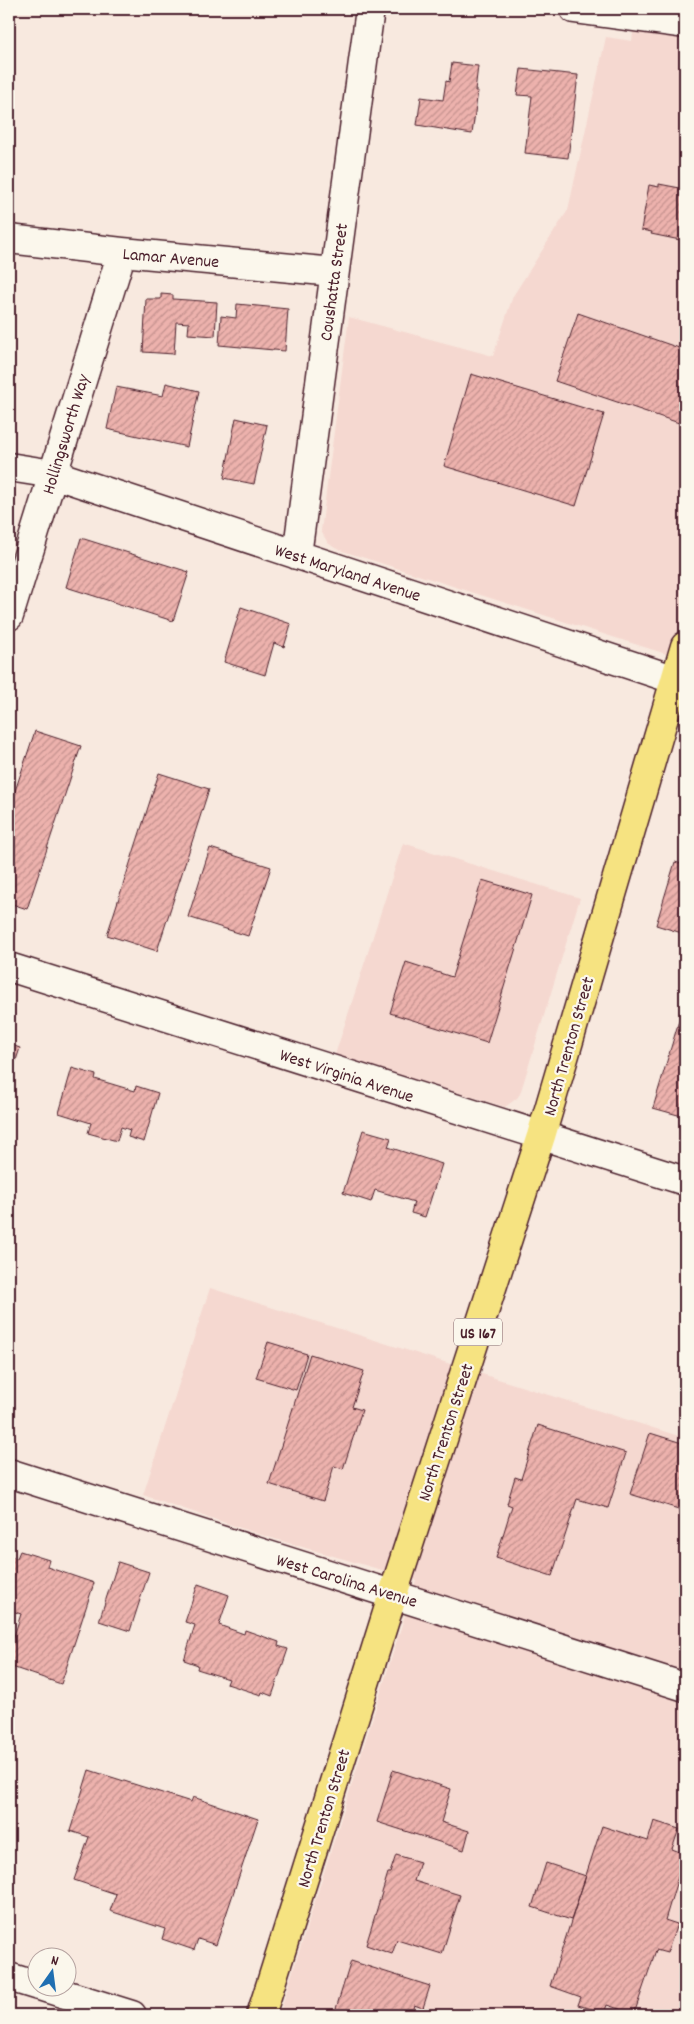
<svg xmlns="http://www.w3.org/2000/svg" width="694" height="2024" font-family="Dekko,sans-serif">
	<defs>
		<pattern id="building-hatch" width="6" height="6" patternUnits="userSpaceOnUse" patternTransform="scale(1.25)"><rect width="6" height="6" fill="#edb2ad"/><path d="M-1 1l2-2M0 6l6-6M5 7l2-2" fill="none" stroke="#c2908d"/></pattern>
	</defs>
	<rect width="100%" height="100%" fill="#f8e9df"/>
	<filter id="ink" filterUnits="userSpaceOnUse"><feTurbulence type="fractalNoise" baseFrequency=".02" numOctaves="2"/><feDisplacementMap in="SourceGraphic" scale="10" xChannelSelector="R" yChannelSelector="G"/><feConvolveMatrix kernelMatrix="1 2 1 2 8 2 1 2 1" color-interpolation-filters="sRGB"/></filter>
	<g filter="url(#ink)">
		<!-- built -->
		<path fill="#f5d8d0" d="M 636,9 L 685,9 L 685,660 L 343,551 L 335,548 L 328,543 L 321,531 L 349,317 L 493,356 L 513,296 L 568,210 L 606,37 L 632,41 Z
			M 403,843 L 580,898 L 520,1094 L 517,1098 L 505,1107 L 335,1055 Z
			M 210,1288 L 685,1438 L 685,2015 L 279,2015 L 416,1580 L 261,1535 L 143,1495 Z"/>
		<!-- building -->
		<path fill="url(#building-hatch)" stroke="#4a1f2b" d="M 452,63 L 478,66 L 475,91 L 478,91 L 472,134 L 417,125 L 421,97 L 443,100 L 446,81 L 449,82 Z
			M 521,69 L 578,75 L 568,158 L 525,153 L 532,96 L 517,95 Z
			M 659,184 L 685,189 L 685,241 L 651,234 L 652,232 L 641,230 L 649,185 L 659,187 Z
			M 161,294 L 173,295 L 173,299 L 217,302 L 215,336 L 188,334 L 189,323 L 176,322 L 174,354 L 143,352 L 146,299 L 161,299 Z
			M 237,304 L 288,309 L 285,351 L 219,345 L 221,316 L 236,318 Z
			M 578,313 L 685,350 L 685,425 L 555,381 Z
			M 471,374 L 604,414 L 576,506 L 444,466 Z
			M 166,383 L 199,391 L 187,447 L 107,429 L 116,387 L 163,396 Z
			M 236,418 L 267,425 L 254,484 L 224,478 Z
			M 81,538 L 189,572 L 173,621 L 66,587 Z
			M 241,607 L 291,624 L 284,647 L 274,643 L 265,675 L 224,662 Z
			M 35,731 L 81,746 L 27,909 L 9,903 L 9,809 Z
			M 159,773 L 209,789 L 157,951 L 107,935 Z
			M 210,848 L 271,867 L 248,936 L 188,917 Z
			M 675,862 L 685,865 L 685,934 L 656,925 Z
			M 482,880 L 532,895 L 487,1043 L 390,1013 L 406,962 L 452,977 Z
			M 681,1014 L 685,1015 L 685,1117 L 653,1108 Z
			M 9,1044 L 20,1048 L 9,1082 Z
			M 72,1068 L 96,1075 L 95,1079 L 135,1091 L 136,1086 L 158,1093 L 144,1142 L 128,1137 L 130,1130 L 121,1127 L 117,1141 L 88,1133 L 91,1123 L 59,1113 Z
			M 363,1130 L 391,1138 L 388,1147 L 442,1164 L 425,1217 L 411,1213 L 414,1202 L 375,1190 L 371,1202 L 343,1193 Z
			M 268,1342 L 307,1354 L 296,1390 L 256,1378 Z
			M 310,1354 L 364,1371 L 352,1407 L 362,1410 L 343,1469 L 334,1466 L 323,1501 L 269,1484 Z
			M 538,1425 L 626,1453 L 608,1508 L 577,1499 L 552,1576 L 496,1558 L 512,1506 L 507,1504 L 515,1477 L 521,1479 Z
			M 650,1433 L 685,1444 L 685,1511 L 630,1494 Z
			M 20,1551 L 49,1560 L 47,1567 L 94,1583 L 61,1684 L 9,1666 L 9,1652 L 21,1614 L 9,1610 L 9,1556 L 17,1558 Z
			M 118,1562 L 149,1572 L 130,1631 L 99,1621 Z
			M 198,1584 L 229,1595 L 219,1625 L 244,1634 L 245,1630 L 279,1642 L 278,1646 L 288,1649 L 272,1696 L 262,1692 L 261,1695 L 227,1684 L 229,1679 L 197,1669 L 198,1665 L 184,1660 L 195,1625 L 185,1622 Z
			M 89,1770 L 191,1802 L 193,1797 L 258,1819 L 216,1945 L 198,1939 L 194,1950 L 162,1939 L 165,1929 L 110,1911 L 116,1894 L 74,1880 L 89,1837 L 70,1831 Z
			M 393,1770 L 451,1789 L 441,1822 L 469,1831 L 464,1850 L 377,1822 Z
			M 654,1821 L 679,1829 L 672,1849 L 685,1854 L 665,1920 L 677,1924 L 667,1953 L 656,1950 L 634,2014 L 607,2005 L 604,2013 L 578,2005 L 581,1997 L 550,1986 L 602,1826 L 648,1841 Z
			M 396,1855 L 420,1862 L 414,1881 L 460,1895 L 442,1954 L 397,1940 L 392,1954 L 366,1945 L 388,1873 L 390,1873 Z
			M 546,1863 L 586,1876 L 571,1920 L 532,1907 Z
			M 351,1961 L 430,1986 L 423,2008 L 414,2005 L 411,2015 L 334,2015 Z"/>
		<g fill="none" stroke-linecap="round" stroke-linejoin="round">
			<!-- street casing -->
			<g stroke="#4a1f2b" stroke-width="31">
				<path id="street" d="M 574,9 L 685,24
					M 9,239 L 122,252 L 334,272
					M 9,467 L 53,474 L 685,683
					M 297,555 L 370,9
					M 9,616 L 122,252
					M 9,967 L 685,1181
					M 9,1473 L 685,1687
					M 9,1977 L 38,1986
					M 39,1986 L 132,2015"/>
			</g>
			<!-- highway casing -->
			<g stroke="#4a1f2b" stroke-width="31">
				<path id="highway" d="M 261,2015 L 393,1594 L 541,1136 L 685,646"/>
			</g>
			<!-- street -->
			<use href="#street" stroke="#fbf7ec" stroke-width="28"/>
			<!-- highway -->
			<use href="#highway" stroke="#f6e381" stroke-width="28"/>
		</g>
	</g>
	<g text-anchor="middle" stroke-width="4.5" stroke-linejoin="round" paint-order="stroke">
		<!-- shield labels -->
		<rect fill="#fbf7ec" stroke="#7f6065" stroke-width="1" x="454" y="1318.5" width="48" height="27" rx="4"/>
		<g font-size="16" font-weight="bold" fill="#4a1f2b">
			<text x="478" y="1338">US 167</text>
		</g>
		<!-- street labels -->
		<g font-size="18" fill="#4a1f2b" stroke="#fbf7ec">
			<text transform="translate(171 257) rotate(5)" y="6">Lamar Avenue</text>
			<text transform="translate(333 282) rotate(-82)" y="6">Coushatta Street</text>
			<text transform="translate(65 434) rotate(-73)" y="6">Hollingsworth Way</text>
			<text transform="translate(348 572) rotate(18)" y="6">West Maryland Avenue</text>
			<text transform="translate(568 1046) rotate(-74)" y="6">North Trenton Street</text>
			<text transform="translate(347 1075) rotate(18)" y="6">West Virginia Avenue</text>
			<text transform="translate(445 1432) rotate(-72)" y="6">North Trenton Street</text>
			<text transform="translate(347 1580) rotate(17)" y="6">West Carolina Avenue</text>
			<text transform="translate(323 1818) rotate(-73)" y="6">North Trenton Street</text>
		</g>
	</g>
	<!-- margin -->
	<rect width="694" height="2024" fill="none" stroke="#fbf7ec" stroke-width="30"/>
	<rect x="15" y="15" width="664" height="1994" fill="none" stroke="#4a1f2b" stroke-width="2" filter="url(#ink)"/>
	<!-- north arrow -->
	<g transform="translate(52 1972) rotate(14)"><circle r="24" fill="#fbf7ec" stroke="#b4a19f"/>
	<path d="M0-4L9 19L0 12L-9 19Z" fill="#1f6fb2"/>
	<text y="-8" font-size="14" font-weight="bold" text-anchor="middle" fill="#4a1f2b">N</text>
	</g>
</svg>
